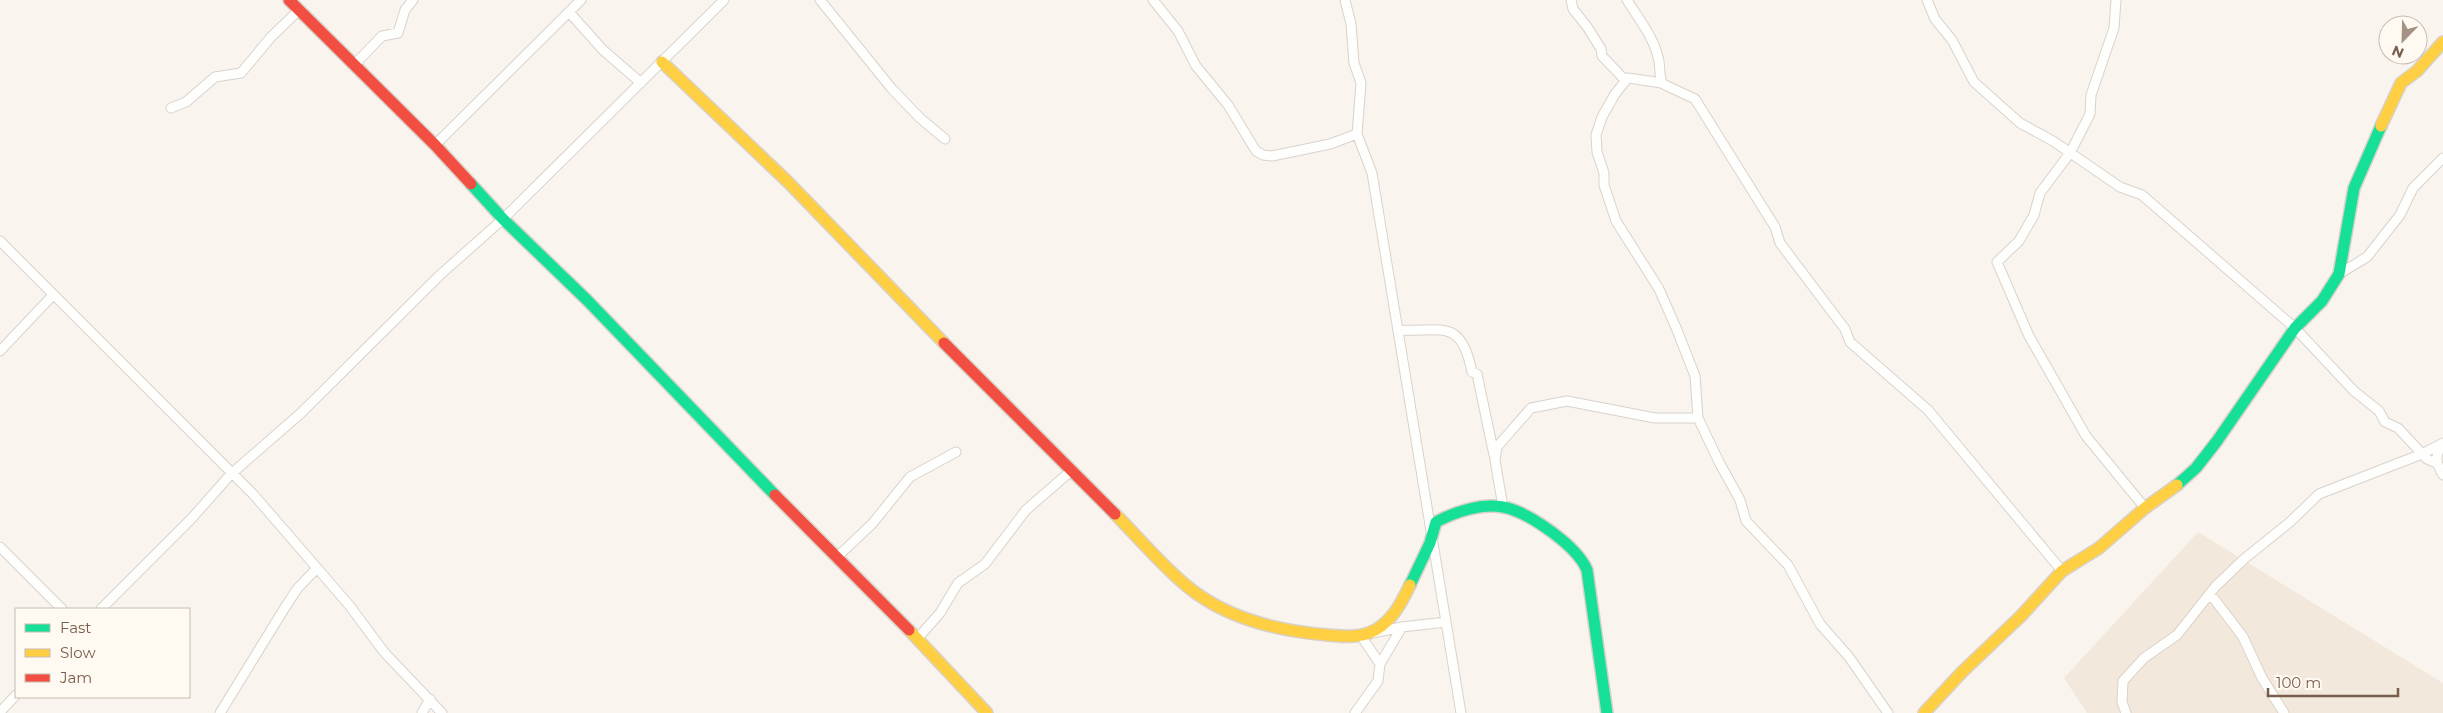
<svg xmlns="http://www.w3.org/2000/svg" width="2443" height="713" font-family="Montserrat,sans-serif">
	<rect width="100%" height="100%" fill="#f9f5ee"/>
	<!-- residential -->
	<path fill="#f2e8dc" d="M 2198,532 L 2443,683 L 2443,713 L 2087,713 L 2064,678 Z"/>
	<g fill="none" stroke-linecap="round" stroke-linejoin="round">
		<!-- street casing -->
		<g stroke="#d9d2cc" stroke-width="11">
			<path id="street" d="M 820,0 L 892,89 L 920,118 L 945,139
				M 1153,0 L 1178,31 L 1196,66 L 1228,105 L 1256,151 L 1263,155 L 1272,156 L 1330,144 L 1357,134
				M 1345,0 L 1351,24 L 1354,63 L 1361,83 L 1357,134 L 1372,173 L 1461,713
				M 1571,0 L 1573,9 L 1588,28 L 1601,49 L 1602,56 L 1625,80
				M 1627,0 C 1638,18 1653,36 1658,57 C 1661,65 1658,77 1663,84 L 1695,99 L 1775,227 L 1780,243 L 1845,329 L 1850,342 L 1928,410 L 2062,571
				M 1927,0 L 1935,19 L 1952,40 L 1974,82 L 2020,123 L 2053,141 L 2120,187 L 2142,195 L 2295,328 L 2354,391 L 2379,411 L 2385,422 L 2398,428 L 2427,459 L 2436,463
				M 2116,0 L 2114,28 L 2091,95 L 2090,114 L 2070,153 L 2040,193 L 2034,215 L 2019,241 L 1997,262 L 2029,336 L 2086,436 L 2145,508
				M 569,12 L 603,50 L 641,83
				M 354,65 L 382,36 L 398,33 L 405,10 L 413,0
				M 1662,83 L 1628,78 L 1615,94 L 1602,117 L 1596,135 L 1597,152 L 1604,173 L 1604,185 L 1616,221 L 1659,289 L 1677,330 L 1695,376 L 1698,418 L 1719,462 L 1740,500 L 1746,521 L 1788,565 L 1820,624 L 1849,657 L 1888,713
				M 171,108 L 186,102 L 215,77 L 241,73 L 271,37 L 299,10
				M 435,145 L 581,0
				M 0,241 L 253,494 L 349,605 L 384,652 L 442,713
				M 2339,274 L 2367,257 L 2400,215 L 2413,188 L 2443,158
				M 1399,330 C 1443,332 1461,318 1472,372 L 1477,374 L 1494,455
				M 0,351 L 53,295
				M 2443,444 C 2434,456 2436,463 2443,475
				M 1503,507 L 1495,460 L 1497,447 L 1531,408 L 1567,401 L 1655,418 L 1698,418
				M 0,547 L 62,609
				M 836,558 L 872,524 L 910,477 L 956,452
				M 2209,595 L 2215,600 L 2243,637 L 2262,678 L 2284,713
				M 101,609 L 192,518 L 231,474 L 301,413 L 440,275 L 503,219 L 724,0
				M 1373,633 L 1402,627
				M 1361,636 L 1380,664
				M 917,639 L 940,613 L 958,583 L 985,564 L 1026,510 L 1071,471
				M 0,712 L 16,695
				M 220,713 L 284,609 L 297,589 L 317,568
				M 422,713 L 430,699
				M 1355,713 L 1378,681 L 1380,664 L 1402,627 L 1446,622
				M 2126,713 L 2122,702 L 2123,681 L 2144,658 L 2177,635 L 2215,587 L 2244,559 L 2290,522 L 2319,494 L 2422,454 L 2443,443"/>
		</g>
		<!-- fast casing -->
		<g stroke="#d8d1c9" stroke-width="14">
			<path id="fast" d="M 471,184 L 503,219 L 587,300 L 775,495
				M 2177,485 L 2196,468 L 2217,441 L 2295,328 L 2322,301 L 2339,274 L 2354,188 L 2381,126
				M 1410,585 L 1430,543 L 1436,522 C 1455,512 1481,503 1503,507 C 1529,512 1577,546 1587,570 L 1607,713"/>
		</g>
		<!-- slow casing -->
		<g stroke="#d8d1c9" stroke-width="14">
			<path id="slow" d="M 662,62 L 788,182 L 944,343
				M 2381,126 L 2401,83 L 2417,71 L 2443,42
				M 1115,514 C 1139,538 1162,566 1188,587 C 1226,618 1279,631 1327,635 C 1341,636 1355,638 1369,633 C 1390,625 1401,604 1410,585
				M 909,630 L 987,713
				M 1924,713 L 1962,672 L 2021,616 L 2062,571 L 2099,548 L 2145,508 L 2177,485"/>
		</g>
		<!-- jam casing -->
		<g stroke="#d8d1c9" stroke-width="14">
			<path id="jam" d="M 289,0 L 435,145 L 471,184
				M 944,343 L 1115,514
				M 775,495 L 909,630"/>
		</g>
		<!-- street -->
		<use href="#street" stroke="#fefefc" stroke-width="9"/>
		<!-- fast -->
		<use href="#fast" stroke="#16e098" stroke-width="11"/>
		<!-- slow -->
		<use href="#slow" stroke="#ffcf43" stroke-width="11"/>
		<!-- jam -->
		<use href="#jam" stroke="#f24e42" stroke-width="11"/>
	</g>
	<!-- legend -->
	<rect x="15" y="608" width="175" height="90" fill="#fffaf1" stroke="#cabbaf"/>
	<rect x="25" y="624" width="25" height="8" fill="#16e098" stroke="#cabbaf"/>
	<text x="60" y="633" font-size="15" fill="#7a5d4c">Fast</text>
	<rect x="25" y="649" width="25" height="8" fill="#ffcf43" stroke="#cabbaf"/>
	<text x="60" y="658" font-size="15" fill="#7a5d4c">Slow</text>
	<rect x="25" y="674" width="25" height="8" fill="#f24e42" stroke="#cabbaf"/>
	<text x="60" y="683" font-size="15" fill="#7a5d4c">Jam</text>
	<!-- north arrow -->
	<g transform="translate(2403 40) rotate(203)"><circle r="24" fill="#fffaf1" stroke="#cabbaf"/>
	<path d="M0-4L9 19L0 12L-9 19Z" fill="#a69285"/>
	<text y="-8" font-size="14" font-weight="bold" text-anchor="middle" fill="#7a5d4c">N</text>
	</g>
	<!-- scale -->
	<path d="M2268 688v8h130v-8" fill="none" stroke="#7a5d4c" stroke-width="2.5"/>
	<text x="2276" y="688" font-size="15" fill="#7a5d4c" stroke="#fffaf1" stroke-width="4" paint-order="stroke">100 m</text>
</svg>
